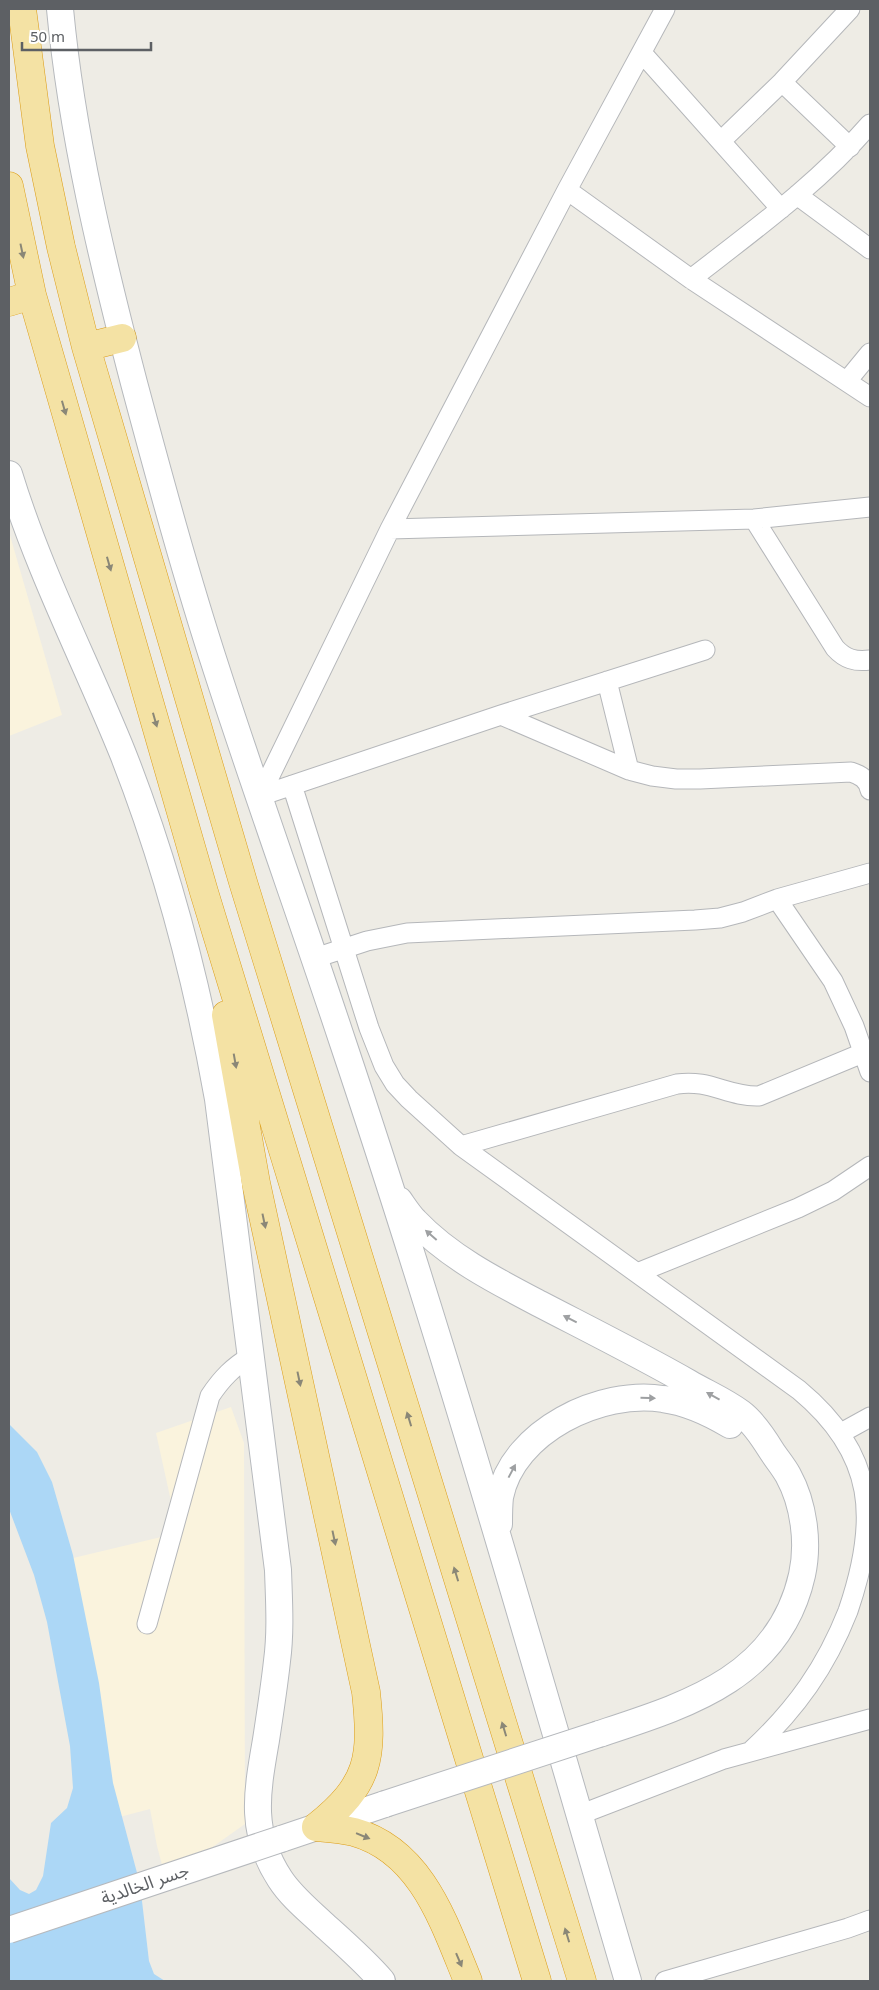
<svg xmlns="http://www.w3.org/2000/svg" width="879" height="1990" font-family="'Noto Sans','Noto Sans Arabic',sans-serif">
	<rect width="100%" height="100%" fill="#eeece5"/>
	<!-- commercial -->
	<path fill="#faf3dd" d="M 9,532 L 62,715 L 9,736 Z
		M 231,1407 L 244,1443 L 245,1824 L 166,1880 L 157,1846 L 150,1809 L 108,1820 L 48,1564 L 178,1533 L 156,1433 Z"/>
	<!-- water -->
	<path fill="#acd7f6" d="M 9,1424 L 37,1452 L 52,1482 L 73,1555 L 99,1683 L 113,1783 L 140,1884 L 149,1961 L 154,1974 L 165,1981 L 9,1981 L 9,1878 L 20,1890 L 29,1894 L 36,1890 L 43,1876 L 51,1823 L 67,1808 L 73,1788 L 70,1746 L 47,1622 L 34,1575 L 9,1509 Z"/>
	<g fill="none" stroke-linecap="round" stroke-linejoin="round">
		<!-- minor casing -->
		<g stroke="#b5b7ba" stroke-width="21">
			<path id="minor" d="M 642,53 L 781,209
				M 782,82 L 850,147
				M 721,141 L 782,82 L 850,9
				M 567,190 L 691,279 L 870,397
				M 797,195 L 870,249
				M 691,279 C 754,230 818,184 870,124
				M 847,381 L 870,353
				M 754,519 L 835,648 C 845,659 855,662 870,660
				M 390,529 L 754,519 L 870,507
				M 607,681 L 629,770
				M 501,715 L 629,770 L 652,776 L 676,779 L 700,779 L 851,772 C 860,775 868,779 870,790
				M 292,785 L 369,1028 L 384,1066 L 395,1084 L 409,1099 L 461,1146 L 799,1390 C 876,1454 879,1520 848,1611 C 826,1667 796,1709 752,1750
				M 260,796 L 390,529 L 567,190 L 665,9
				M 260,796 L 501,715 L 705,650
				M 777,899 L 833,981 L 854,1026 L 870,1072
				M 315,958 L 367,941 L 407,933 L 695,920 L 720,918 L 743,912 L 777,899 L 870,873
				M 461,1146 L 677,1084 C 710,1079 728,1097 759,1096 L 870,1050
				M 637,1273 L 798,1208 L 833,1191 L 870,1166
				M 841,1433 L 870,1417
				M 147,1624 L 210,1396 C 222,1378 233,1367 251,1356
				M 579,1815 L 724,1759 L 870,1719
				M 665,1981 L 848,1928 L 870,1920"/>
		</g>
		<!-- secondary casing -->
		<g stroke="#b6b9bd" stroke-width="28">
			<path id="secondary" d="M 60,9 C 72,136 102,260 134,383 C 160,480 186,576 217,671 C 257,795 302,919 343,1043 C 447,1353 536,1667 628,1981
				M 9,474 C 39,572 85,660 123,754 C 167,866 197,981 218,1099 L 278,1570 C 279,1601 281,1631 277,1661 C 274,1688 270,1714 266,1740 C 257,1792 249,1832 280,1879 C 291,1896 307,1909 322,1923 C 343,1942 364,1960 382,1981
				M 399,1200 C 404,1207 409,1215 415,1221 C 449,1257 496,1281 540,1304 C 590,1330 640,1355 689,1383 C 706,1393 725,1401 741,1413 C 753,1422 763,1437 771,1450 C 776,1458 783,1466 788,1475 C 804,1504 809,1543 802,1575 C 779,1678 687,1705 599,1734
				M 499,1524 C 499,1515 499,1506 500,1497 C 513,1431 601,1389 663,1399 C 686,1402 710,1413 730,1425
				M 281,1839 L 385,1804"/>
		</g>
		<!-- trunk casing -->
		<g stroke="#dc9d17" stroke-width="29">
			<path id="trunk" d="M 22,9 L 40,146 L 61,247 L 86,347 L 243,882 L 582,1981
				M 9,186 L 32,295 L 204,892 L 537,1981
				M 9,302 L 32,295
				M 86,347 L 122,338
				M 226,1015 L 256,1183 L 366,1692 C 373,1758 370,1784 316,1827
				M 316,1827 C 328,1828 342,1829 354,1832 C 422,1851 444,1923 468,1981"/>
		</g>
		<!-- minor -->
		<use href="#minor" stroke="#fff" stroke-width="19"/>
		<!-- secondary -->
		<use href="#secondary" stroke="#fff" stroke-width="26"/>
		<!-- trunk -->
		<use href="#trunk" stroke="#f4e2a4" stroke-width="28"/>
		<!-- secondary-bridge casing -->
		<g stroke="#b6b9bd" stroke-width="28" stroke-linecap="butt">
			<path id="secondary-bridge" d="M 385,1804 L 599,1734
				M 9,1930 L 281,1839"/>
		</g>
		<!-- secondary-bridge -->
		<use href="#secondary-bridge" stroke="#fff" stroke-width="26"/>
	</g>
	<!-- one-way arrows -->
	<defs><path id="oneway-solid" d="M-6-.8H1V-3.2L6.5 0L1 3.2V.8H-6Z" transform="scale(1.25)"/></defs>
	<g fill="#8a8777">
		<use href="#oneway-solid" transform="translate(22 251) rotate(78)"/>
		<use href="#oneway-solid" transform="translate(64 408) rotate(74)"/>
		<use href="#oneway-solid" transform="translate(109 564) rotate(74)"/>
		<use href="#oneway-solid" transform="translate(155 720) rotate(74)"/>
		<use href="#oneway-solid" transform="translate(235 1061) rotate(80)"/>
		<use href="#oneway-solid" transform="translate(264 1221) rotate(78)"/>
		<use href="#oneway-solid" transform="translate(299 1379) rotate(78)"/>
		<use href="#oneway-solid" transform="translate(409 1419) rotate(-107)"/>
		<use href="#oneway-solid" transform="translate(334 1538) rotate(78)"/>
		<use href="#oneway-solid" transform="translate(456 1574) rotate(-107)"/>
		<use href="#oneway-solid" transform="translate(504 1729) rotate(-107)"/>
		<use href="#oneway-solid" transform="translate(363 1836) rotate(22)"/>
		<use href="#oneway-solid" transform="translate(567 1935) rotate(-107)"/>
		<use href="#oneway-solid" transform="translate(459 1960) rotate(67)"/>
	</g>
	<g fill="#9ea0a2">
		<use href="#oneway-solid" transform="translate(431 1235) rotate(-139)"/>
		<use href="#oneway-solid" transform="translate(570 1319) rotate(-153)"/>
		<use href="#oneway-solid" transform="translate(713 1396) rotate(-151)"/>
		<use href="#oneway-solid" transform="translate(648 1398) rotate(1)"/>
		<use href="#oneway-solid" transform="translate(512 1471) rotate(-62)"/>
	</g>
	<g text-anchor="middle" stroke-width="5" stroke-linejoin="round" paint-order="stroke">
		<!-- street labels -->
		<g font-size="18" fill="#5d6064" stroke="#fff">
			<text transform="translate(145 1884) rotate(-19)" y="6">جسر الخالدية</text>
		</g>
	</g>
	<!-- border -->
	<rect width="879" height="1990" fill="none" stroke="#5d6064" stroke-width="20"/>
	<!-- scale -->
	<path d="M22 42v8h129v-8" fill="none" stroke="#5d6064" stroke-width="2.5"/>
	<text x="30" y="42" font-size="15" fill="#5d6064" stroke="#ffffff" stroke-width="4" paint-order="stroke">50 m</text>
</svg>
